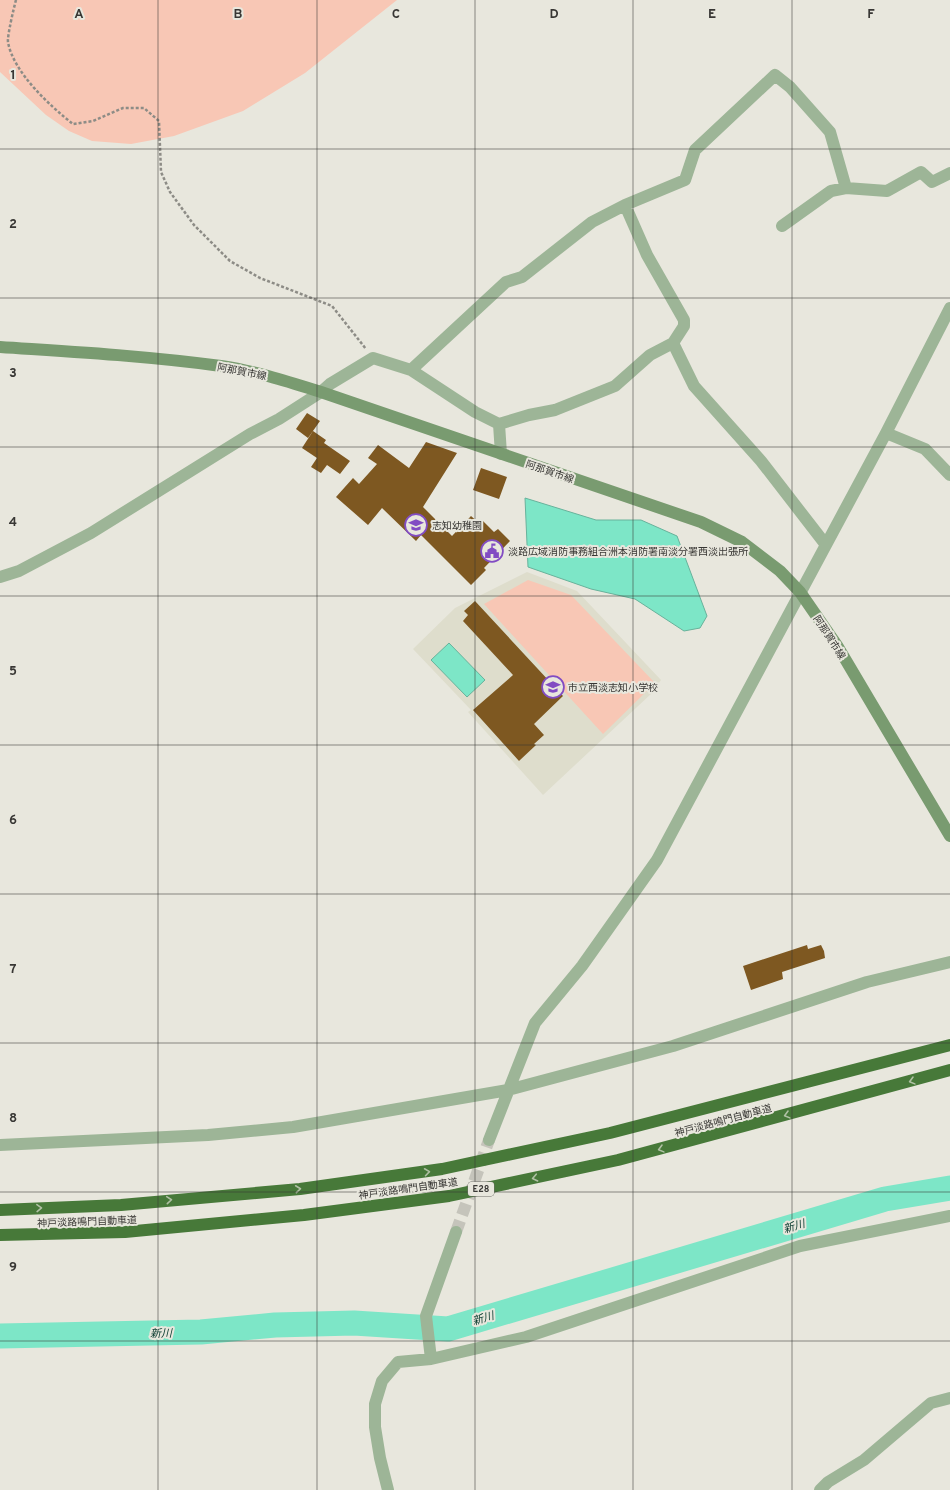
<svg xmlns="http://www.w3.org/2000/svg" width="950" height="1490" font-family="Overpass,'Noto Sans JP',sans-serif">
	<rect width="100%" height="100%" fill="#e8e7dd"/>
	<!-- built -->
	<path fill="#deddcc" d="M 527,572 L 577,591 L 661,680 L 652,693 L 543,795 L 468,712 L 471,710 L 413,649 L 455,608 Z"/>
	<!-- green -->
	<path fill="#f8c7b5" d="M 0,0 L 397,0 L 305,73 L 243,111 L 174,136 L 131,144 L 92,141 L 69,131 L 46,115 L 0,72 Z
		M 528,580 L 571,595 L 655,683 L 603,734 L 484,604 Z"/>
	<!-- water -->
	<path fill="#7de6c7" stroke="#68b29b" d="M 525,498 L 596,520 L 641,520 L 677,536 L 707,616 L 700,628 L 684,631 L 635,599 L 591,589 L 528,567 Z
		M 449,643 L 485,680 L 467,697 L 431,660 Z"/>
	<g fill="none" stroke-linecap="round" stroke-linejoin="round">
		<!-- river -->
		<path stroke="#7de6c7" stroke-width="25" d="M 0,1336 L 201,1332 L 275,1325 L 354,1323 L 448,1329 L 885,1199 L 950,1188"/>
	</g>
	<!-- building -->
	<path fill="#7e5821" d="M 307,413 L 320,421 L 308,438 L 296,429 Z
		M 313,431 L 326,440 L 324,443 L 350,461 L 340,474 L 327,465 L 321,473 L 311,467 L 317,458 L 302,448 Z
		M 426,442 L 457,453 L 423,507 L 452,536 L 471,516 L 480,524 L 483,521 L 494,532 L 498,529 L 510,541 L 484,568 L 486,570 L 471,585 L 421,535 L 416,541 L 382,508 L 368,525 L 336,497 L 353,478 L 359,484 L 377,464 L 368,458 L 378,445 L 409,468 Z
		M 481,468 L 507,477 L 499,499 L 473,490 Z
		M 475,601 L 563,696 L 534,724 L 544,735 L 534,744 L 536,745 L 519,761 L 473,710 L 513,675 L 463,621 L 468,615 L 464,611 Z
		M 807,945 L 808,949 L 821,945 L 824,951 L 825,958 L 782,972 L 783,979 L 751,990 L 743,966 Z"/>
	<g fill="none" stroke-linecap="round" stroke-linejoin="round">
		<!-- minor-tunnel -->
		<path stroke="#c5c4bb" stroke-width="12" stroke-dasharray="12 6" stroke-linecap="butt" d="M 456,1232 L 489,1140"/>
		<!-- path -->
		<path stroke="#8d8c86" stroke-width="2.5" stroke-dasharray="3 2" stroke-linecap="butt" d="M 16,0 C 14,7 7,37 8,42 C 13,72 50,106 73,124 L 93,121 L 123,108 L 144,108 L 159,121 L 161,172 L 170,192 L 194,225 L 230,261 L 260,278 L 332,306 L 366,349"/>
		<!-- minor -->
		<path stroke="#9db597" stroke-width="12" d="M 782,226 L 831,191 L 846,188
			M 673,343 L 694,386 L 761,461 L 826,545
			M 411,370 L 506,282 L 522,277 L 592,222 L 625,205
			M 499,424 L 501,454
			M 886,433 L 925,449 L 950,475
			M 0,577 L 19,571 L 91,533 L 250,434 L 279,419 L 321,392 L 330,384 L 373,358 L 411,370 L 475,412 L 499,424 L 529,415 L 555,410 L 615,386 L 650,355 L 673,343 L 684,326 L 684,320 L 647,255 L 625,205 L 685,180 L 695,150 L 775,75 L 790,87 L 830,132 L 846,188 L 887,191 L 921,172 L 932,182 L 950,173
			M 489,1140 L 535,1023 L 582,966 L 657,860 L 886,433 L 950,308
			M 0,1145 L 208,1135 L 293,1127 L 508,1090 L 673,1046 L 867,982 L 950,962
			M 431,1359 L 426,1316 L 456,1232
			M 388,1490 L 380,1458 L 375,1427 L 375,1404 L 382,1381 L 398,1362 L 431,1359 L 526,1337 L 800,1246 L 950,1216
			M 820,1490 L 828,1482 L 864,1460 L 931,1403 L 950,1398"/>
		<!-- secondary -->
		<path stroke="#799b70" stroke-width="12" d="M 0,347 C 74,352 148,356 221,366 C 255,371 289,382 321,392 L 701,522 L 742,542 L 780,571 L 800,592 L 838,647 L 950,836"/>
		<!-- motorway -->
		<path stroke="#477939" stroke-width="12" d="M 0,1210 L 121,1205 L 300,1189 L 442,1169 L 610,1133 L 950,1045
			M 0,1235 L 125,1232 L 304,1215 L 449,1196 L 618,1160 L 950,1070"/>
	</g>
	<!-- one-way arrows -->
	<defs><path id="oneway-chevron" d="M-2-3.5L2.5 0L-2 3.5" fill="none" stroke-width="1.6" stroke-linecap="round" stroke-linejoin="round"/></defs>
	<g stroke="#b0c0a4">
		<use href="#oneway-chevron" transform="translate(912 1081) rotate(165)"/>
		<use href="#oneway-chevron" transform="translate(787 1115) rotate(165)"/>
		<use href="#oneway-chevron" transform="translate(661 1149) rotate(165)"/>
		<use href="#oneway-chevron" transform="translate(427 1172) rotate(-8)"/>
		<use href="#oneway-chevron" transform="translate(535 1178) rotate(168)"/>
		<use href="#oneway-chevron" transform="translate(298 1189) rotate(-6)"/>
		<use href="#oneway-chevron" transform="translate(169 1200) rotate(-5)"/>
		<use href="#oneway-chevron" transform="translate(39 1208) rotate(-2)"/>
	</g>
	<!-- grid -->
	<path fill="none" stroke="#383734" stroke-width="1" stroke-opacity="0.55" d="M 158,0 L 158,1490M 317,0 L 317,1490M 475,0 L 475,1490M 633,0 L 633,1490M 792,0 L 792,1490M 0,149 L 950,149M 0,298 L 950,298M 0,447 L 950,447M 0,596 L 950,596M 0,745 L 950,745M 0,894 L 950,894M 0,1043 L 950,1043M 0,1192 L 950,1192M 0,1341 L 950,1341"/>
	<!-- icons -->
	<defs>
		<g id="school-ring" transform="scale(1.15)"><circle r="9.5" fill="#e8e7dd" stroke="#824cc3" stroke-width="1.5"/><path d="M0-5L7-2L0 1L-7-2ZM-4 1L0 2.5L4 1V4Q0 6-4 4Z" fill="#824cc3"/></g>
		<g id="civic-ring" transform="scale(1.15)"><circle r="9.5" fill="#e8e7dd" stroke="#824cc3" stroke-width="1.5"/><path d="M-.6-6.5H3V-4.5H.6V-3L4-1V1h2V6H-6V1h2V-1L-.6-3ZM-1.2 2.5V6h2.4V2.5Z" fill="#824cc3"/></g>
	</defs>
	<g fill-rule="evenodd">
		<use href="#school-ring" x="416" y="525"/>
		<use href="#civic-ring" x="492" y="551"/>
		<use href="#school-ring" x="553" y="687"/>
	</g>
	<g text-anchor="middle" stroke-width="4" stroke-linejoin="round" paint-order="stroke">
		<!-- shield labels -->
		<rect fill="#e8e7dd" stroke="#6d6c67" stroke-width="1" x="468" y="1182" width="26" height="14" rx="3"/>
		<g font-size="9" font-weight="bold" fill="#383734">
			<text x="481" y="1192">E28</text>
		</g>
		<!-- street labels -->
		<g font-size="10" fill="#383734" stroke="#e8e7dd">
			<text transform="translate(242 371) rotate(11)" y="4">阿那賀市線</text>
			<text transform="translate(550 471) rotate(19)" y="4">阿那賀市線</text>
			<text transform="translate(830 637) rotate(57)" y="4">阿那賀市線</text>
			<text transform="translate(723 1120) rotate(-15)" y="4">神戸淡路鳴門自動車道</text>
			<text transform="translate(408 1188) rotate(-8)" y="4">神戸淡路鳴門自動車道</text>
			<text transform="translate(87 1221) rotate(-2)" y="4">神戸淡路鳴門自動車道</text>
		</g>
		<!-- poi labels -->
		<g font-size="10" fill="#383734" stroke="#e8e7dd" text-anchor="start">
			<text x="432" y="529">志知幼稚園</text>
			<text x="508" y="555">淡路広域消防事務組合洲本消防署南淡分署西淡出張所</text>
			<text x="568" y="691">市立西淡志知小学校</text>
		</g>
		<!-- water labels -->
		<g font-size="11" font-style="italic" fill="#06382c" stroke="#e8e7dd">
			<text transform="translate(794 1226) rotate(-16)" y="4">新川</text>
			<text transform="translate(483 1318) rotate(-16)" y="4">新川</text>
			<text transform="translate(161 1333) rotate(-1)" y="4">新川</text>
		</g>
	</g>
	<g font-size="13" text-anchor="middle" font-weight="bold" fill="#383734" stroke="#e8e7dd" stroke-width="4" stroke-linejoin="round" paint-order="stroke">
		<text x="79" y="18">A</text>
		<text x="238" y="18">B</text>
		<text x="396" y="18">C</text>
		<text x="554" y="18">D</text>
		<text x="712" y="18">E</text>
		<text x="871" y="18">F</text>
		<text x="13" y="79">1</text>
		<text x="13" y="228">2</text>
		<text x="13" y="377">3</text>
		<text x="13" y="526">4</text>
		<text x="13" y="675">5</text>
		<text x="13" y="824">6</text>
		<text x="13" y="973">7</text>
		<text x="13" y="1122">8</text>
		<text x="13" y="1271">9</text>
	</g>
</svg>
